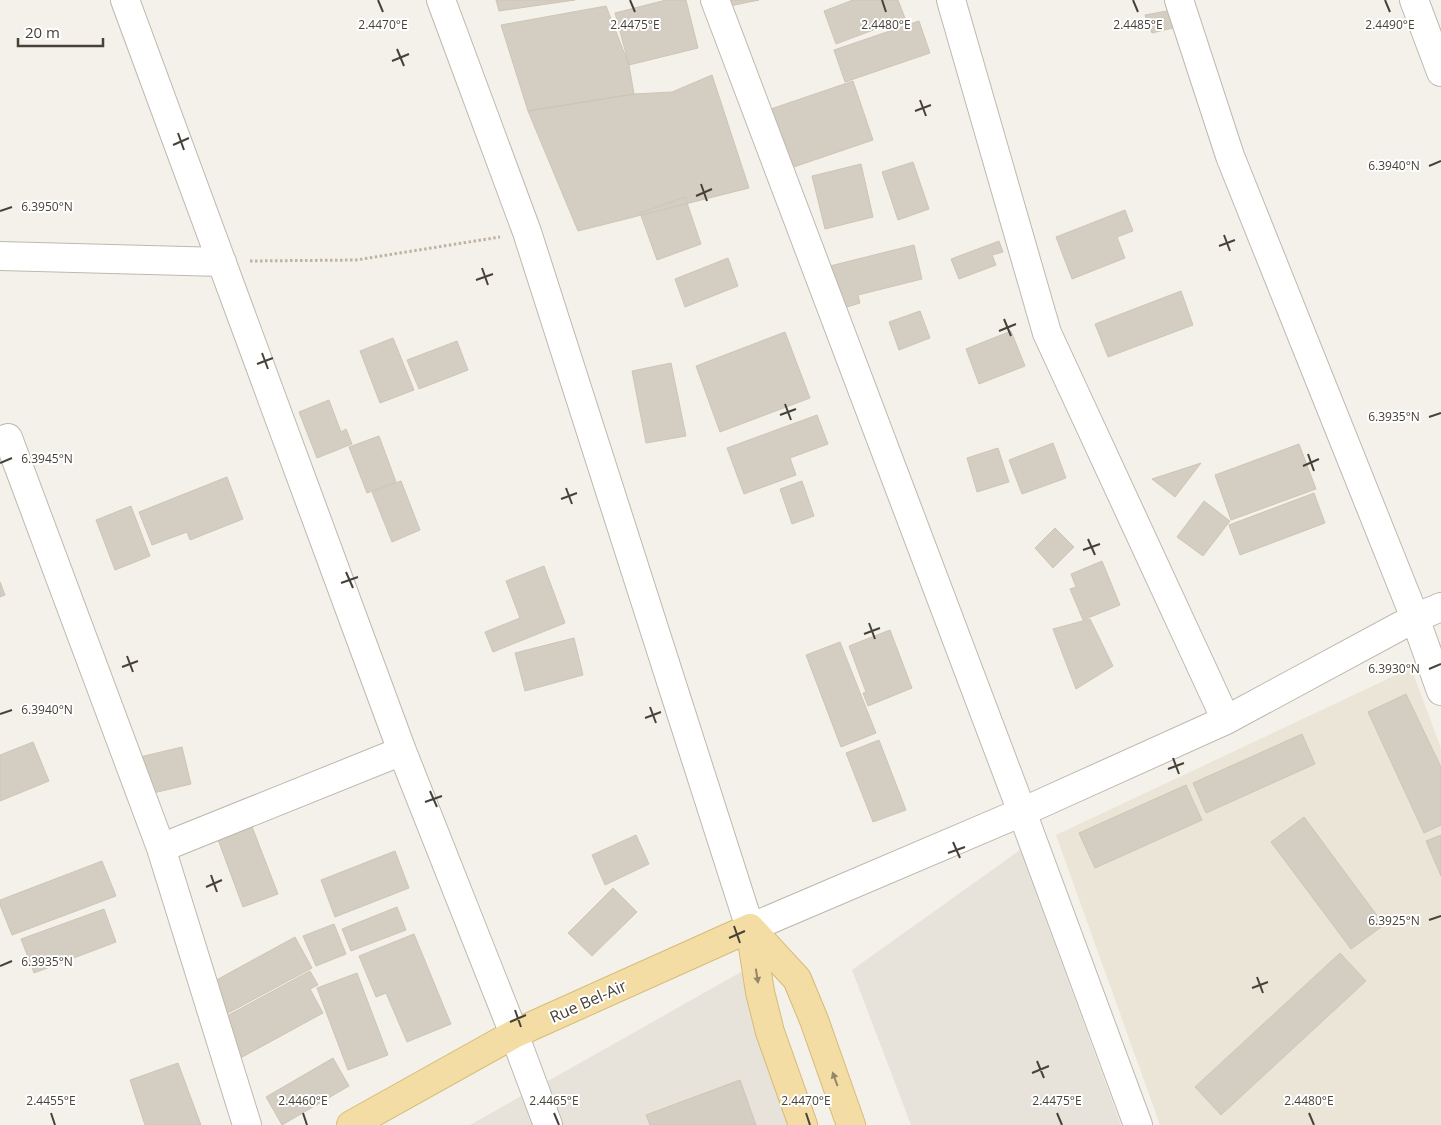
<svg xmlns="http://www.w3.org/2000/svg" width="1441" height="1125" font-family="'Open Sans',sans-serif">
	<rect width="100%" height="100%" fill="#f4f1eb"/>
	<!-- residential -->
	<path fill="#e7e3da" d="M 1020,850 L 1121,1125 L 911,1125 L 852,970 Z
		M 741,972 L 797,1125 L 470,1125 Z"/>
	<!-- education -->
	<path fill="#ebe5d7" d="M 1411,668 L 1441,748 L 1441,1125 L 1160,1125 L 1056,835 Z"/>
	<!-- building -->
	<path fill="#d4cdc1" stroke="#cec5b5" d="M 496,0 L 575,0 L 499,11 Z
		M 666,0 L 686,0 L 698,48 L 629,65 L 615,13 Z
		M 719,0 L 759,0 L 720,8 Z
		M 853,0 L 898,0 L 905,18 L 836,44 L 824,11 Z
		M 606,6 L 629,65 L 634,94 L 528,111 L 501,25 Z
		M 1172,10 L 1177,27 L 1152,33 L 1145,15 Z
		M 919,21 L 930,53 L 845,82 L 834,50 Z
		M 712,75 L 749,188 L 578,231 L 528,111 L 634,94 L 672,92 Z
		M 853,81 L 873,140 L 785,170 L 765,111 Z
		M 913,162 L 929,209 L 898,220 L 882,172 Z
		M 861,164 L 873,217 L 825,229 L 812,176 Z
		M 685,197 L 701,244 L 657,260 L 640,213 Z
		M 1125,210 L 1133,231 L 1117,237 L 1125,258 L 1072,279 L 1056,237 Z
		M 999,241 L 1003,252 L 992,255 L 996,265 L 959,279 L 951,259 Z
		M 914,245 L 922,279 L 858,295 L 860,303 L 837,310 L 826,267 Z
		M 728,258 L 738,286 L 685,307 L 675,279 Z
		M 1181,291 L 1193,325 L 1108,357 L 1095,324 Z
		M 920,311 L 930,338 L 899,350 L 889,322 Z
		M 1011,331 L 1025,366 L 979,384 L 966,349 Z
		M 785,332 L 810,398 L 720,432 L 696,366 Z
		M 393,338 L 414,390 L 380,403 L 360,351 Z
		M 457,341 L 468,370 L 419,389 L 407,360 Z
		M 671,363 L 686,436 L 646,443 L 632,371 Z
		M 329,400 L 341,432 L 346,429 L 352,444 L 317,458 L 299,412 Z
		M 817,415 L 828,444 L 790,458 L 796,475 L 744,494 L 727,448 Z
		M 379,436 L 396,482 L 367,493 L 349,447 Z
		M 1053,443 L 1066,478 L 1022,494 L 1009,460 Z
		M 1299,444 L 1316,489 L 1231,520 L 1215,475 Z
		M 998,448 L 1009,482 L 977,492 L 967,458 Z
		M 1201,463 L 1175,497 L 1152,479 Z
		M 227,477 L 243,519 L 190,540 L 187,532 L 152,545 L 139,512 Z
		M 401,481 L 420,530 L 392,542 L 372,492 Z
		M 802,481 L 814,516 L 792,524 L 780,489 Z
		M 1314,493 L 1325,523 L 1240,555 L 1229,525 Z
		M 1204,501 L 1230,521 L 1203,556 L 1177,537 Z
		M 131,506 L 150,556 L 115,570 L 96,520 Z
		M 1055,528 L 1074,547 L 1053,568 L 1035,548 Z
		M 1102,561 L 1120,605 L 1083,620 L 1070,589 L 1076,587 L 1071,574 Z
		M 544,566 L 565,623 L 493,652 L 485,632 L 520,618 L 506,581 Z
		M 0,582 L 5,595 L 0,597 Z
		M 1090,619 L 1113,666 L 1076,689 L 1053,629 Z
		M 890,630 L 912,688 L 868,706 L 863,693 L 866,692 L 849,646 Z
		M 574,638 L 583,675 L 525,691 L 515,653 Z
		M 840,642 L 876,733 L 841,747 L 806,655 Z
		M 1406,694 L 1441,767 L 1441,825 L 1424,833 L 1368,712 Z
		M 1302,734 L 1315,764 L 1206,813 L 1193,783 Z
		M 879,740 L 906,810 L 873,822 L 846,753 Z
		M 33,742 L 49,781 L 0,801 L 0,755 Z
		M 182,747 L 191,784 L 128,799 L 119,762 Z
		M 1186,785 L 1202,820 L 1095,868 L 1079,833 Z
		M 1304,817 L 1384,925 L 1351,949 L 1271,842 Z
		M 251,824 L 278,894 L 243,907 L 217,837 Z
		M 636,835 L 649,864 L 605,885 L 592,855 Z
		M 1441,835 L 1441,876 L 1426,841 Z
		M 395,851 L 409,888 L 335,917 L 321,880 Z
		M 102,861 L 116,896 L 12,935 L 0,905 L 0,900 Z
		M 613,888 L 637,912 L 592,956 L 568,933 Z
		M 397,907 L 406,930 L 351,951 L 342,929 Z
		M 104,909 L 116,942 L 34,973 L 21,939 Z
		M 334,924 L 346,954 L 316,966 L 303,936 Z
		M 414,934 L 451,1024 L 407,1042 L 386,993 L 376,997 L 359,956 Z
		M 295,937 L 312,968 L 217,1019 L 200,989 Z
		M 1340,953 L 1366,981 L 1221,1115 L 1195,1087 Z
		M 310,971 L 318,985 L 310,989 L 323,1013 L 235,1061 L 214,1023 Z
		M 357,973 L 388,1055 L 348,1070 L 317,988 Z
		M 333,1058 L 349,1086 L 282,1125 L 266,1097 Z
		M 178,1063 L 201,1125 L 145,1125 L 130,1080 Z
		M 740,1080 L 756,1125 L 650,1125 L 646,1115 Z"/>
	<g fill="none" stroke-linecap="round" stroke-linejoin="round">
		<!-- minor casing -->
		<g stroke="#beb9ae" stroke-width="30">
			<path id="minor" d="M 125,0 L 402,751 L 514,1034 L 548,1125
				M 441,0 L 527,232 L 750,928 L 1022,812 L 1226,720 L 1415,618 L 1441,607
				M 715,0 L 1022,812 L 1138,1125
				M 951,0 L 1047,333 L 1226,720
				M 1179,0 L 1230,156 L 1415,618 L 1441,691
				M 1414,0 L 1441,72
				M 0,256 L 222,262
				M 0,441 L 8,438 L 161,848 L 247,1125
				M 161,848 L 402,751"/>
		</g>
		<!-- major casing -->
		<g stroke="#d7bb76" stroke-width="30">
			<path id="major" d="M 750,928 L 797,979 L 814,1020 L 851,1125
				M 750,928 L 760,992 L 770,1032 L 803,1125
				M 351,1125 L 514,1034 L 750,928"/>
		</g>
		<!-- path -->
		<path stroke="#beb4a1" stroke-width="3" stroke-dasharray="2.5 2.5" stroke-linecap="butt" d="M 250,261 L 356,260 L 500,237"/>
		<!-- minor -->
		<use href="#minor" stroke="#fff" stroke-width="28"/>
		<!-- major -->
		<use href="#major" stroke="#f3dda4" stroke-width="28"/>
	</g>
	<!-- one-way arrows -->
	<defs><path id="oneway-solid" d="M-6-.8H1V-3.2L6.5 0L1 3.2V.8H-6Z" transform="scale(1.25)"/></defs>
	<g fill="#948869">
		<use href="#oneway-solid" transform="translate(757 976) rotate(81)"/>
		<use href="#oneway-solid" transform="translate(835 1079) rotate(-110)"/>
	</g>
	<!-- ticks -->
	<path fill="none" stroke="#474239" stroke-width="2" d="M 378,0 L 383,12M 630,0 L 635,12M 882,0 L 886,12M 1133,0 L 1138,12M 1385,0 L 1390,12M 397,49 L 404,66M 392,61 L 409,54M 920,100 L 926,116M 915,111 L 931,105M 178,133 L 184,150M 173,145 L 189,138M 1429,166 L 1441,161M 701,184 L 707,201M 696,196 L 712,189M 0,211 L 12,207M 1224,235 L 1230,251M 1219,246 L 1235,240M 482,268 L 488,285M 476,280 L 493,274M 1004,319 L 1011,336M 999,331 L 1016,324M 262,353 L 268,369M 257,364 L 273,358M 785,404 L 791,420M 780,415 L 796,409M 1429,417 L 1441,413M 1308,454 L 1314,471M 0,463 L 12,458M 1303,466 L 1319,459M 566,488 L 572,504M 561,499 L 577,493M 1088,539 L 1095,555M 1083,550 L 1100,544M 346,572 L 353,588M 341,583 L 358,577M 869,623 L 875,639M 864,634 L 880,628M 127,656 L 133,672M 122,667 L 138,661M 1429,669 L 1441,664M 650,707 L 656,723M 0,714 L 12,710M 645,718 L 661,712M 1173,758 L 1179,774M 1168,769 L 1184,763M 430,791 L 437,807M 425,802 L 442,796M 953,842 L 960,858M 948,853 L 965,847M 211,875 L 217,892M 206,887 L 222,880M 1429,920 L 1441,916M 734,926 L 740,943M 729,938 L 745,931M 0,966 L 12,961M 1257,977 L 1263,993M 1252,988 L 1268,982M 515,1010 L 521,1027M 510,1022 L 526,1015M 1037,1061 L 1044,1078M 1032,1073 L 1049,1066M 51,1113 L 55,1125M 303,1113 L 307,1125M 554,1113 L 559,1125M 806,1113 L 810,1125M 1057,1113 L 1062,1125M 1309,1113 L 1314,1125"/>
	<g text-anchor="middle" stroke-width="4" stroke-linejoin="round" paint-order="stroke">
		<!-- street labels -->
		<g font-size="16" fill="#474239" stroke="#fff">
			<text transform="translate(588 1001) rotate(-24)" y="6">Rue Bel-Air</text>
		</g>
	</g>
	<g font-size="12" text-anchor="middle" fill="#474239" stroke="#fff" stroke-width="4" stroke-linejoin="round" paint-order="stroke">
		<text x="383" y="29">2.4470°E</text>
		<text x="635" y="29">2.4475°E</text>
		<text x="886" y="29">2.4480°E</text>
		<text x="1138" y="29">2.4485°E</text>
		<text x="1390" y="29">2.4490°E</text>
		<text x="1394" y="170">6.3940°N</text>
		<text x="47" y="211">6.3950°N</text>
		<text x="1394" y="421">6.3935°N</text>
		<text x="47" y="463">6.3945°N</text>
		<text x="1394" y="673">6.3930°N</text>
		<text x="47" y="714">6.3940°N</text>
		<text x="1394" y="925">6.3925°N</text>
		<text x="47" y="966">6.3935°N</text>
		<text x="51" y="1105">2.4455°E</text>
		<text x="303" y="1105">2.4460°E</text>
		<text x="554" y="1105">2.4465°E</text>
		<text x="806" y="1105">2.4470°E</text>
		<text x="1057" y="1105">2.4475°E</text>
		<text x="1309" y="1105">2.4480°E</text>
	</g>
	<!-- scale -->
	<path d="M18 38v8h85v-8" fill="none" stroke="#474239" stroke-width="2.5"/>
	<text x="25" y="38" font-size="15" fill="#474239" stroke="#ffffff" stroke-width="4" paint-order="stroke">20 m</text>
</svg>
